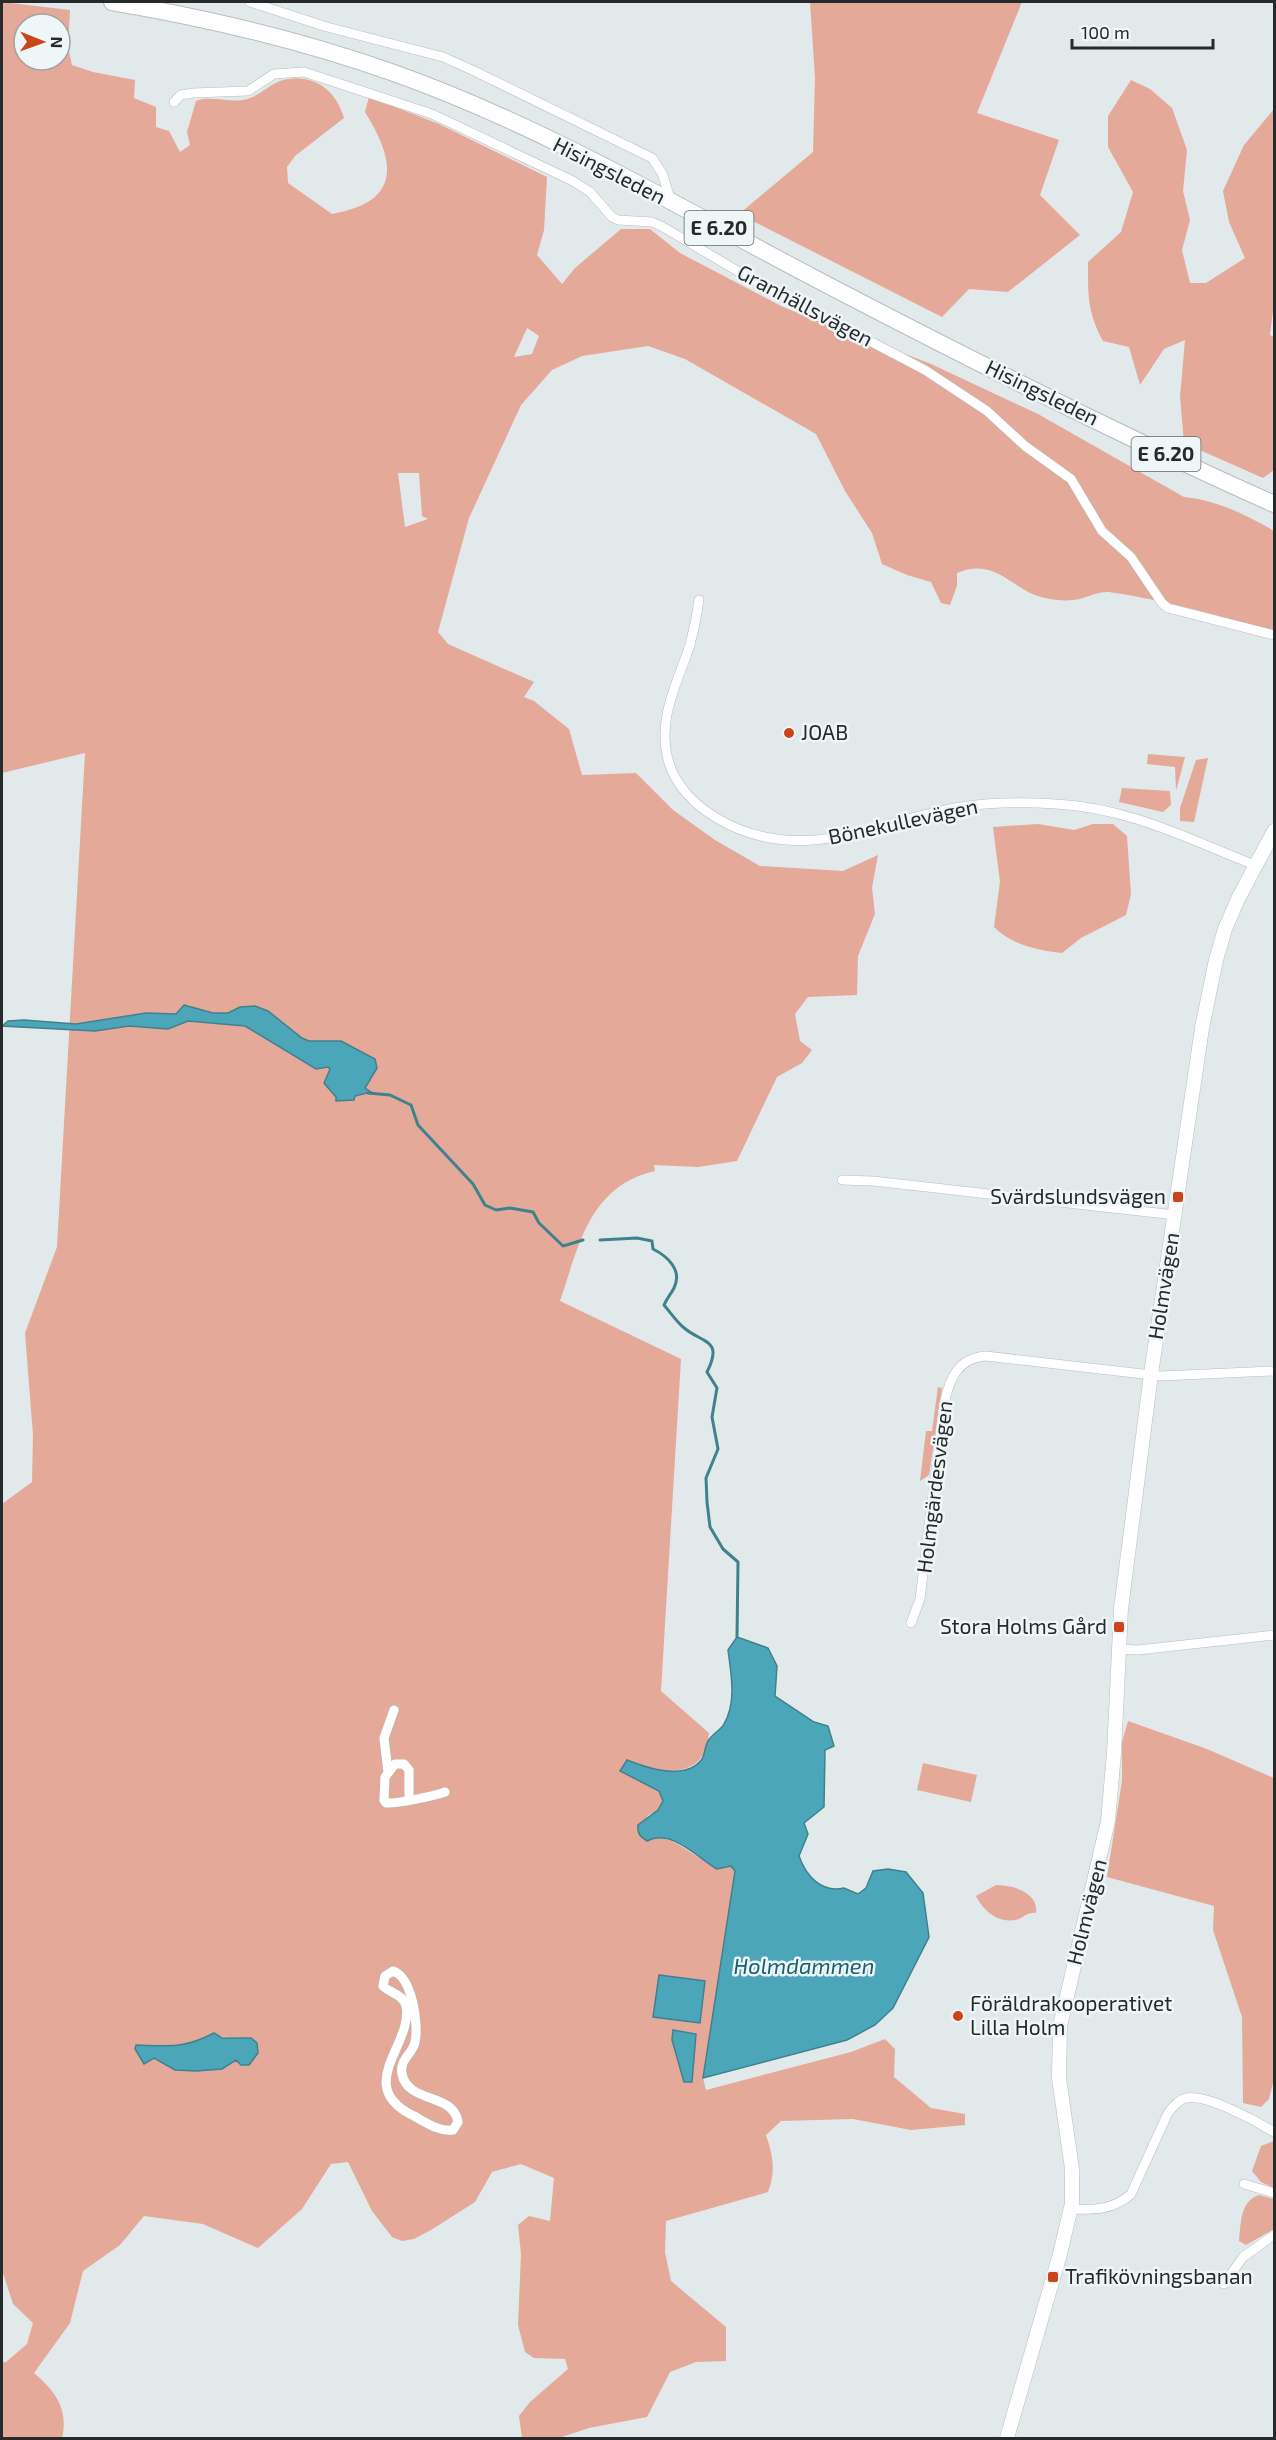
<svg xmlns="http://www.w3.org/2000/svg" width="1276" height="2440" font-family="'Exo 2',sans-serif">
	<rect width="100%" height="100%" fill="#e2e9ea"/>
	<!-- green -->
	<path fill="#e4a998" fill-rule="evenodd" d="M 2,2 L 70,10 L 68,47 L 72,65 L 93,72 L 135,80 L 134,98 L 156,107 L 156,127 L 169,131 L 180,152 L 190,145 L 187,132 L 196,101 C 211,95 231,104 247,99 C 259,96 269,85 280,81 C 311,71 336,89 344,118 L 295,156 L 287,167 L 288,183 L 332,214 C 402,202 396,162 365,112 L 369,97 L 439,124 L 547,177 L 544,230 L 537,255 L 562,284 L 575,268 L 621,229 L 650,229 L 680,253 L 783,307 L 931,364 L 1038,414 L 1184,497 C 1216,500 1247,515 1274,531 L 1274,632 C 1220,616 1165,600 1109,592 C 1097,591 1085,599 1073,600 C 1065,601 1054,600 1045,598 C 1013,592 997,556 957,573 L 957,586 L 950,605 L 941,603 L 931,582 L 907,575 L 882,564 L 872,533 L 845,491 L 816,434 L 685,359 L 648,346 L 582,356 L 552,370 L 521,405 L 469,518 L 438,632 L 448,644 L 534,682 L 524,697 L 534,701 L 569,729 L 582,775 L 636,773 L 673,810 L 715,840 L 760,866 L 843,871 L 878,855 L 872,888 L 875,914 L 858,956 L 857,995 L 808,997 L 795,1014 L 800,1041 L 812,1050 L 802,1063 L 777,1077 L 737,1161 L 698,1167 L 654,1165 L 655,1171 C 589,1186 579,1246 560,1301 L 681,1359 L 661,1691 L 709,1733 C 705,1782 661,1773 627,1760 L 621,1771 L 659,1791 L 663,1801 L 658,1810 L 647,1816 L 655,1837 C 674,1839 682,1847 698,1857 C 706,1863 721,1864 731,1866 L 735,1871 L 703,2078 L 706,2090 L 851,2052 L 885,2039 L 895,2049 L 894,2077 L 931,2108 L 965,2114 L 965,2125 L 911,2130 L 853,2119 L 781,2121 L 766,2135 C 773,2156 776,2170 768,2192 L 666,2221 L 665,2252 L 671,2281 L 726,2327 L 726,2361 L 696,2362 L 670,2372 L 647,2417 L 589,2428 L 559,2438 L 522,2438 L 519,2416 L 530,2402 L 568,2369 L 565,2359 L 534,2358 L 525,2352 L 518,2325 L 521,2254 L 518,2225 L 529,2216 L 550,2221 L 554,2178 L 521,2164 L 492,2172 L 475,2202 L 431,2230 L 414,2239 L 402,2241 L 392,2237 L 372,2211 L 348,2162 L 331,2164 L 302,2209 L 258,2248 L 203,2224 L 144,2216 L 120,2245 L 83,2271 L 70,2323 L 34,2373 C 55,2391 69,2409 62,2438 L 2,2438 L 2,2362 L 6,2362 L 27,2344 L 33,2323 L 13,2304 L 2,2270 L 2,1504 L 32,1482 L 33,1435 L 25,1333 L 57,1247 L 85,753 L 2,773 ZM 24,24 L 60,24 L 60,60 L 24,60 ZM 527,328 L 539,336 L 532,354 L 514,357 ZM 398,473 L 419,473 L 422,516 L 428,519 L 405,527 ZM 209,2036 L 251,2038 L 258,2053 L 249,2065 L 236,2060 L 227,2067 L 195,2071 L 175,2070 L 154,2058 L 144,2064 L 135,2049 L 182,2046 Z
		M 810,2 L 1022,2 L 977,113 L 1059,140 L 1040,195 L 1080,235 L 1008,292 L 969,289 L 942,317 L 739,214 L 813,152 L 815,78 Z
		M 1131,80 L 1150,89 L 1172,108 L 1187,150 L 1183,191 L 1190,220 L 1182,250 L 1190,283 L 1206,283 L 1245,258 L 1229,222 L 1223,191 L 1244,145 L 1274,109 L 1274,303 L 1270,335 L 1274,337 L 1274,470 L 1263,478 L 1184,443 L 1180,397 L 1185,340 L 1164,349 L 1140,385 L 1129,347 L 1103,341 C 1087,311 1088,294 1088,262 L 1121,232 L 1133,192 L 1108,147 L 1108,116 Z
		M 1148,754 L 1185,757 L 1176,791 L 1175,767 L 1147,764 Z
		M 1208,758 L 1194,822 L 1180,821 L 1180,808 L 1196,760 Z
		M 1122,788 L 1170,791 L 1171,805 L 1163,812 L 1119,802 Z
		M 1038,824 L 1074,830 L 1093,824 L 1113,824 L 1127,836 L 1131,894 L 1126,915 L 1081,938 L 1062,953 C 1037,950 1012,945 994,927 L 1000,882 L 993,827 Z
		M 938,1387 L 942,1388 L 929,1475 L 920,1481 L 926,1431 L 932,1431 Z
		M 1128,1721 L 1207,1749 L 1274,1778 L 1274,2079 L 1269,2099 L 1261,2107 L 1243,2103 L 1242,2017 L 1213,1930 L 1214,1906 L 1107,1877 L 1122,1781 L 1122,1742 Z
		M 923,1763 L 977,1775 L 971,1802 L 917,1790 Z
		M 996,1885 C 1012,1885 1039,1892 1036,1913 C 1029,1912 1025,1916 1019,1919 C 1000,1925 984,1912 976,1896 Z
		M 1274,2141 L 1274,2188 L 1261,2182 L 1252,2171 L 1261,2146 Z
		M 1259,2195 L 1274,2199 L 1274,2229 L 1246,2245 L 1239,2241 C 1241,2223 1240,2201 1259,2195 Z"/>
	<!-- water -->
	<path fill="#4ba6b9" stroke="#40818e" stroke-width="1.5" d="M 184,1005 L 213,1013 L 228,1013 L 240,1007 L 255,1006 L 268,1011 L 302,1038 L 309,1041 L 341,1041 L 375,1059 L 377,1068 L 365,1088 L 371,1092 L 355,1096 L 354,1100 L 336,1101 L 336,1097 L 324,1083 L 330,1069 L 328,1067 L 316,1069 L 245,1026 L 188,1021 L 168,1029 L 129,1026 L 95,1031 L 2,1026 L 8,1021 L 24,1020 L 76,1024 L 146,1013 L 176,1014 Z
		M 737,1637 L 768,1648 L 777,1666 L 775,1696 L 814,1722 L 828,1726 L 834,1746 L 825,1750 L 824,1807 L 804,1823 L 808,1834 L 799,1856 C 806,1876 821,1893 844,1888 L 858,1894 L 866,1888 L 873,1871 L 888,1869 L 906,1872 L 923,1893 L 929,1937 L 893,2008 L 875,2025 L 847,2040 L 703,2078 L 735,1871 L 731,1866 L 717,1869 C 698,1858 671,1828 647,1841 C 640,1837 637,1833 638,1825 L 658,1810 L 663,1801 L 659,1791 L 620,1771 L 627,1760 C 647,1768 686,1781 702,1759 C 705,1754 705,1746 708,1741 C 712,1734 721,1730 724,1724 C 737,1702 731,1674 728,1650 Z
		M 659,1975 L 705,1981 L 700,2023 L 653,2017 Z
		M 673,2030 L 696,2034 L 692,2082 L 684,2082 L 672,2040 Z
		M 214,2033 L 222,2038 L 251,2038 L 257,2043 L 258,2053 L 249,2065 L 241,2065 L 236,2060 L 222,2069 L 196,2071 L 175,2070 L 154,2058 L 144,2064 L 135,2049 L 136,2045 C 170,2046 183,2049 214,2033 Z"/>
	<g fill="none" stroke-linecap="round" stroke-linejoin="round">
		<!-- stream -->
		<path stroke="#40818e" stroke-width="3" d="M 368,1093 L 390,1095 L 411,1105 L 418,1125 L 473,1184 L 485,1205 L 496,1210 L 510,1208 L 533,1212 L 539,1223 L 563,1246 L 583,1240
			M 600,1240 L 637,1238 L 652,1241 L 653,1249 C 667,1256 683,1270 674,1288 C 671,1294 667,1298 664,1305 C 670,1312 676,1321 683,1327 C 702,1344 724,1338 707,1372 L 717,1388 L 712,1417 L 718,1449 L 706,1478 L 707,1502 L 710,1527 L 723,1549 L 738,1562 L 737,1637"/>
		<!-- street casing -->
		<g stroke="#b7bebf" stroke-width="10">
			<path id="street" d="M 250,2 L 327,27 L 443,57 L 472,70 L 652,158 L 662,173 L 671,201
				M 174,102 L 181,95 L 193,93 L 248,91 L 274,74 L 304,72 L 432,114 L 573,181 L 590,192 L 612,217 L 618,220 L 652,222 L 663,227 L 751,279 L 925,370 L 987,411 L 1025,446 L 1071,479 L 1102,531 L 1131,557 L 1162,603 L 1168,608 L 1274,635
				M 699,600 C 697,615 694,630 690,645 C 677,684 656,720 669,763 C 676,786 695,805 715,817 C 800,869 875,821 961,807 C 992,802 1024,802 1056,804 C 1130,808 1188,839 1255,865
				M 842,1180 L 873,1181 L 1175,1215
				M 911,1623 L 920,1599 L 944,1405 C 949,1380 957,1358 986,1356 L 1161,1376 L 1274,1371
				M 1118,1649 L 1138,1650 L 1274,1635
				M 388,1772 L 384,1738 L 394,1710
				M 409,1798 L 409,1770 L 404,1764 L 395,1764 L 385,1777 L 384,1800 L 386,1803 C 396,1804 434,1796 445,1792
				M 393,1971 C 412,1977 419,2024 415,2042 C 413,2054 399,2059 402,2074 C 408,2104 453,2092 458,2122 L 453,2130 C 439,2132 425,2122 414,2116 C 352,2086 414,2044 406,2006 C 404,1995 390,1993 383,1986 L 385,1976 Z
				M 1244,2184 L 1274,2193
				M 1071,2209 C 1093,2210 1114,2210 1131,2194 L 1168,2113 C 1173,2106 1178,2100 1186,2098 C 1207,2094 1256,2121 1274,2132
				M 1224,2284 L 1243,2257 L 1274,2235"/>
		</g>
		<!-- secondary casing -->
		<g stroke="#b7bebf" stroke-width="15">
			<path id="secondary" d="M 1007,2438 L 1060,2254 L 1072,2203 L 1072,2169 L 1059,2078 L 1060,2026 L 1108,1821 L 1114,1753 L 1121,1609 L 1151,1374 L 1202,1028 L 1216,960 L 1225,929 L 1238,899 L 1274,831"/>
		</g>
		<!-- highway casing -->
		<g stroke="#b7bebf" stroke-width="18">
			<path id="highway" d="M 112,2 C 207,18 300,40 391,72 C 539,124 677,206 816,279 C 967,358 1119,435 1274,504"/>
		</g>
		<!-- street -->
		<use href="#street" stroke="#fff" stroke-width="9"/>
		<!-- secondary -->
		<use href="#secondary" stroke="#fff" stroke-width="14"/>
		<!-- highway -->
		<use href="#highway" stroke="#fff" stroke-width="16"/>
	</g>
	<!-- markers -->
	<g fill="#cc441a" stroke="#eff6f8" stroke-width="2">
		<circle cx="789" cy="733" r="6"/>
		<rect x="1172" y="1191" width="12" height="12" rx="3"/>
		<rect x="1113" y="1621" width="12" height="12" rx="3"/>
		<circle cx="958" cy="2016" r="6"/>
		<rect x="1047" y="2271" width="12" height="12" rx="3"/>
	</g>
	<g text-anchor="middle" stroke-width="5" stroke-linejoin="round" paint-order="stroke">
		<!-- shield labels -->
		<g fill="#eff6f8" stroke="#636768" stroke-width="1.5">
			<rect x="684.5" y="211" width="69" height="34" rx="4.5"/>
			<rect x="1131.5" y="437" width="69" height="34" rx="4.5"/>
		</g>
		<g font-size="20" font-weight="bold" fill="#272a2a">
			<text x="719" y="235">E 6.20</text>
			<text x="1166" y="461">E 6.20</text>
		</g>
		<!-- street labels -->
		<g font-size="21" fill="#272a2a" stroke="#eff6f8">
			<text transform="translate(609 171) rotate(27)" y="7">Hisingsleden</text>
			<text transform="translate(805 306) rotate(28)" y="7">Granhällsvägen</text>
			<text transform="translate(1042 393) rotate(26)" y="7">Hisingsleden</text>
			<text transform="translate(903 822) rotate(-12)" y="7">Bönekullevägen</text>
			<text transform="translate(1164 1286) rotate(-81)" y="7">Holmvägen</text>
			<text transform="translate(935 1487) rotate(-83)" y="7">Holmgärdesvägen</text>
			<text transform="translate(1087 1912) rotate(-76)" y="7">Holmvägen</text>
		</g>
		<!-- poi labels -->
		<g font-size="21" fill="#272a2a" stroke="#eff6f8" text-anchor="start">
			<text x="801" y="740">JOAB</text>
			<text x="1166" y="1204" text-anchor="end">Svärdslundsvägen</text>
			<text x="1107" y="1634" text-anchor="end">Stora Holms Gård</text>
			<text x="970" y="2011">Föräldrakooperativet<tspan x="970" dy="24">Lilla Holm</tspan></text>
			<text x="1065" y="2284">Trafikövningsbanan</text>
		</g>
		<!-- water labels -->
		<g font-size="22" font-style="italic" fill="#17616f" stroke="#eff6f8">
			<text x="804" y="1974">Holmdammen</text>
		</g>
	</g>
	<!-- border -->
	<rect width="1276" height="2440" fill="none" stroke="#272a2a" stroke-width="6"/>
	<!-- north arrow -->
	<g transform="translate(42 42) rotate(91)"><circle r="28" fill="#eff6f8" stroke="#9fa4a6" stroke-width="1.5"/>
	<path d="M0-4.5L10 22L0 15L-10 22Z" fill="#cc441a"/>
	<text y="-9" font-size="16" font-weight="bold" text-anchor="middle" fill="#272a2a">N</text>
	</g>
	<!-- scale -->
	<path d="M1072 39v9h141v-9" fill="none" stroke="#272a2a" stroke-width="3"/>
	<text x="1081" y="39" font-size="18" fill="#272a2a" stroke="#eff6f8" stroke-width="4.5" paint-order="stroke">100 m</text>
</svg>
